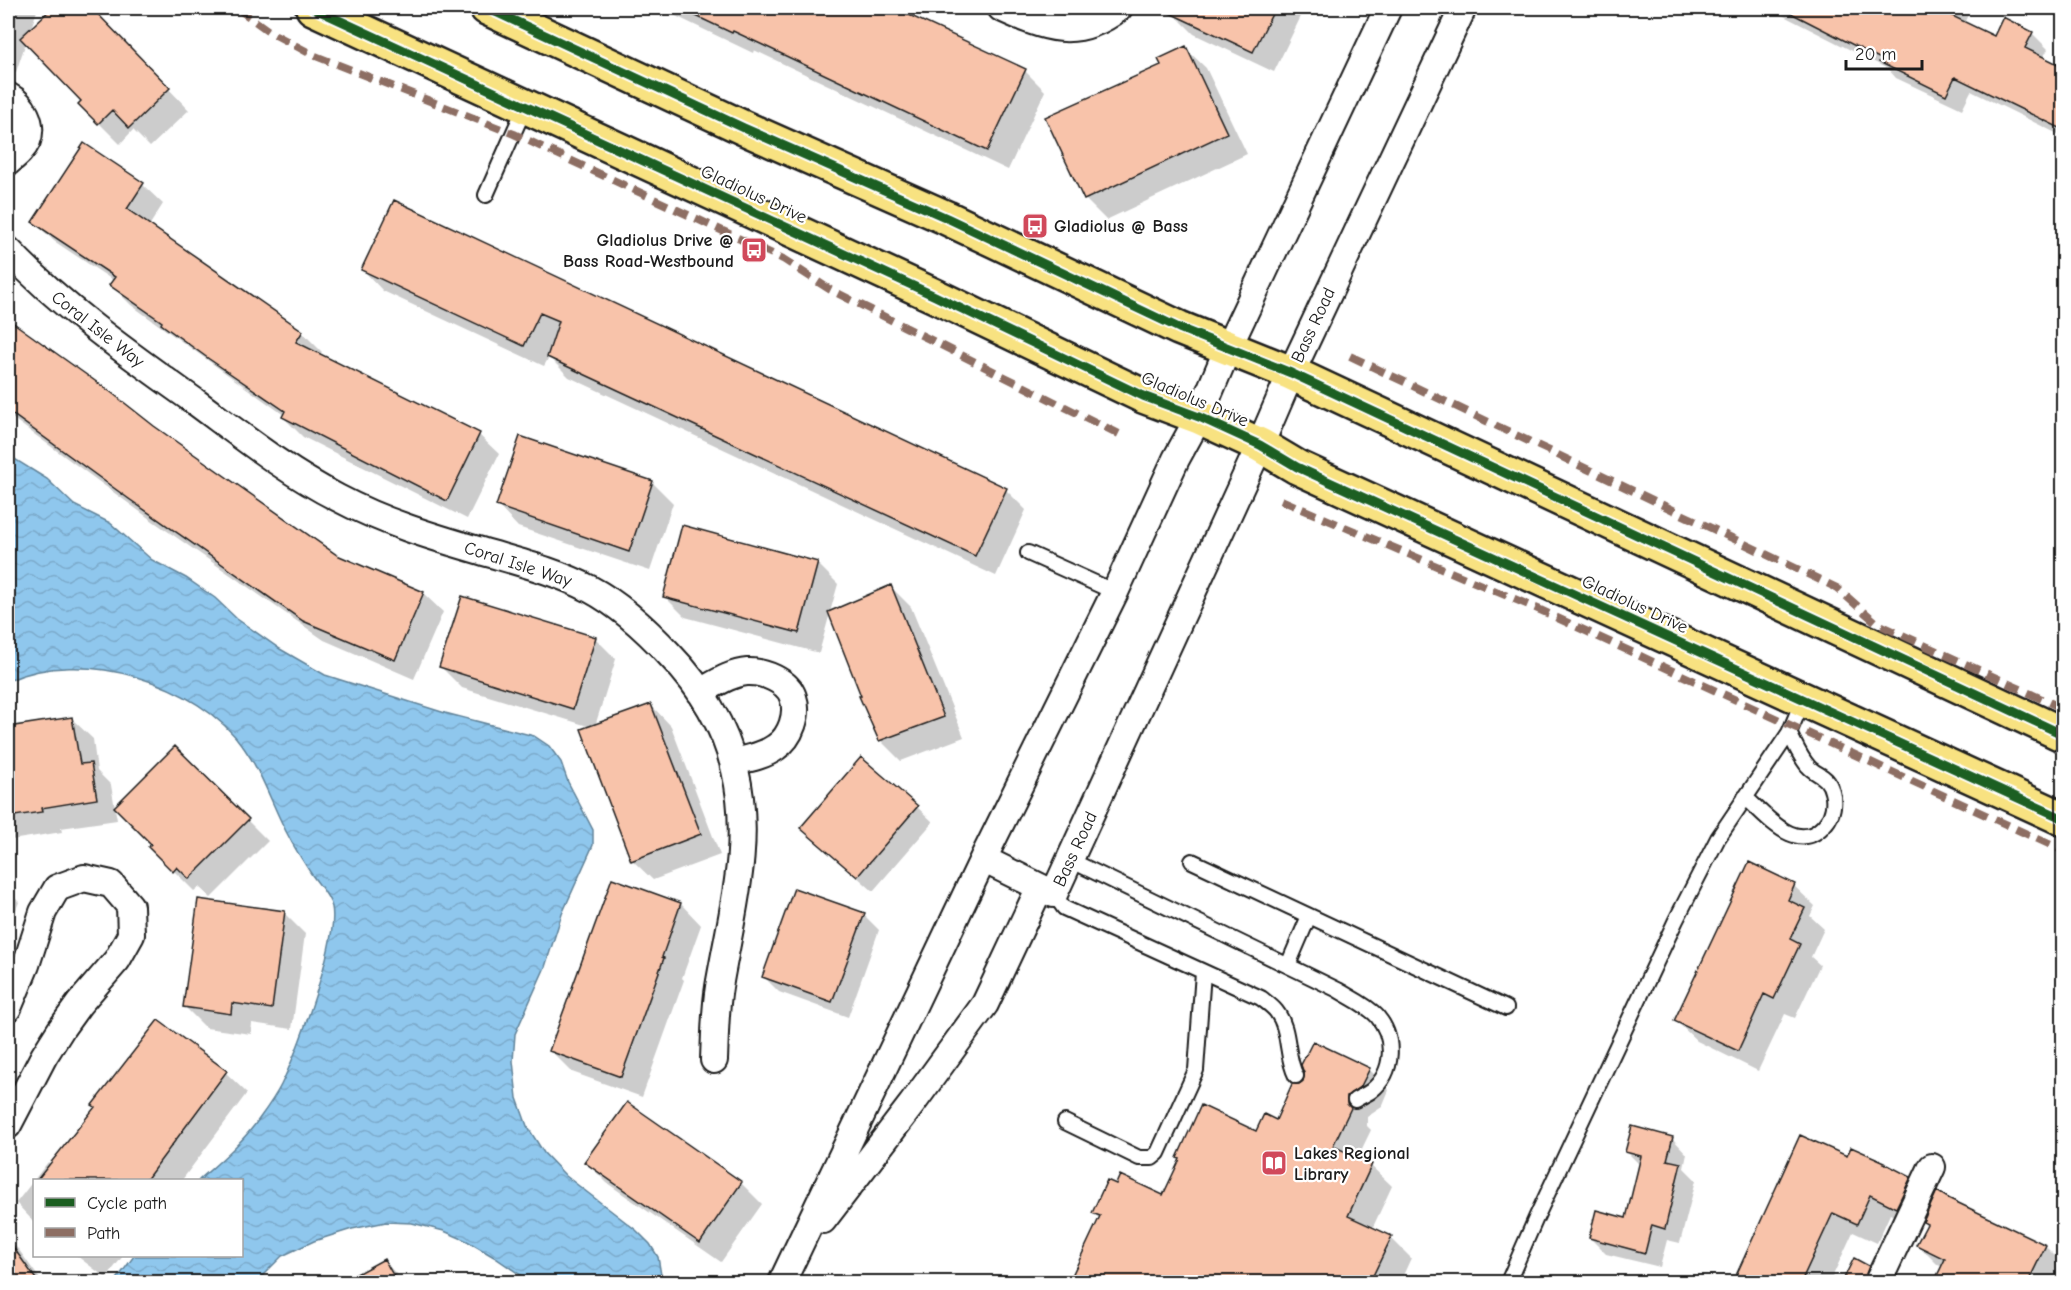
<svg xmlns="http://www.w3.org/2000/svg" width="2071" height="1290" font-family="'Comic Neue',sans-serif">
	<defs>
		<pattern id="water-waves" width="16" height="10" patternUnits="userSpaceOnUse" patternTransform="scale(1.5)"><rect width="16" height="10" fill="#8fc7ed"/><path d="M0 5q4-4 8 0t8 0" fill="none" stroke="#7baacb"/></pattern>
	</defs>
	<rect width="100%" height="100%" fill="#fff"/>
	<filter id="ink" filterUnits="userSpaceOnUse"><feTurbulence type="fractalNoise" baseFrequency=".0167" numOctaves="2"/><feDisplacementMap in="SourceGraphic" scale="12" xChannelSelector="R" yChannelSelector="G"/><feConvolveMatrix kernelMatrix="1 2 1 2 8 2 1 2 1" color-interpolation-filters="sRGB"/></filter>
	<g filter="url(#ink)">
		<!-- water -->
		<path fill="url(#water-waves)" stroke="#618399" stroke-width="1.5" d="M 8,452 L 16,460 L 47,479 L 74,505 L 110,523 L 152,560 L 186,578 L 215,598 L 237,619 L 280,649 L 325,675 L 445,713 L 534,736 L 549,746 L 561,762 L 568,782 L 593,830 L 593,845 L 562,914 L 545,967 L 515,1034 L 513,1061 L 517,1098 L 527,1126 L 544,1153 L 566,1176 L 636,1230 L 650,1244 L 658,1257 L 661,1275 L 660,1282 L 531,1282 L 494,1257 L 467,1241 L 444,1231 L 412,1223 L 386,1222 L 352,1229 L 314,1241 L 282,1256 L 256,1282 L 115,1282 L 134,1256 L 242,1256 L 242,1180 L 199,1180 C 219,1162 243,1142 259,1119 C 267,1108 275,1097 281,1085 C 297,1052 339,940 332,907 C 329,894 317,883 310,872 C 303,861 295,849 289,837 C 273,808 264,776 244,748 C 198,682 82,647 8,681 Z"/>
		<!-- shadow -->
		<path fill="#0003" d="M 8,8 L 38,8 L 30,31 L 55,8 L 91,8 L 189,110 L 150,147 L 133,130 L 120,144 L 80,104 L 83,101 L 26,42 L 16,72 L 8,69 Z
			M 659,8 L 890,8 L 1025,71 L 1045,91 L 1008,170 L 754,50 L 753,53 Z
			M 1176,8 L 1305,8 L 1274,72 L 1194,34 L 1173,13 Z
			M 1768,8 L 1963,8 L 1969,13 L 1964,23 L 1994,38 L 2004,19 L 2032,33 L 2048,49 L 2043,58 L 2064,68 L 2064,137 L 1971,91 L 1962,109 L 1896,78 L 1888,69 Z
			M 1185,48 L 1206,68 L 1247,154 L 1106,220 L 1085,199 L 1163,66 Z
			M 84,146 L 143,185 L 163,204 L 149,226 L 302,332 L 322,352 L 319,355 L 479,435 L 499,454 L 467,519 L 303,437 L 283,417 L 284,415 L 131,305 L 111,285 L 114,281 L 54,241 L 34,222 Z
			M 395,202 L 1006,490 L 1026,510 L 996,576 L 569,377 L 549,357 L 544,366 L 383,291 L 363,270 Z
			M 8,321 L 111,395 L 153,427 L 336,556 L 423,593 L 443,612 L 414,679 L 324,640 L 150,519 L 8,415 Z
			M 652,482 L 673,503 L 650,571 L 518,527 L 498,506 Z
			M 817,563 L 838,584 L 830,612 L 890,586 L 911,607 L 964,737 L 901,761 L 880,740 L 830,613 L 819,653 L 685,617 L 664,596 Z
			M 595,638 L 616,659 L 595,726 L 651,705 L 671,726 L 720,855 L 653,880 L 632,860 L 591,727 L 462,688 L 441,667 Z
			M 72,719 L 93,739 L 97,771 L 111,785 L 117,820 L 61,828 L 62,832 L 11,840 L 8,836 L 8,728 Z
			M 175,748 L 268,841 L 211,898 L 199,887 L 194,891 L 150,847 L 153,844 Z
			M 917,807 L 933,822 L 873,891 L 802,828 Z
			M 1750,864 L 1794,886 L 1815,906 L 1810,916 L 1824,929 L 1811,957 L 1820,965 L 1795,1018 L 1785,1014 L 1758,1071 L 1697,1041 L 1676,1021 Z
			M 8,891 L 19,902 L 8,931 Z
			M 681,904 L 701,925 L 682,978 L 684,980 L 642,1097 L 572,1072 L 551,1051 Z
			M 284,913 L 305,934 L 292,1029 L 252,1023 L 251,1034 L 206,1028 L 185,1007 Z
			M 864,915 L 879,930 L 848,1017 L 779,992 L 763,976 Z
			M 158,1022 L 226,1073 L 247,1093 L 182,1180 L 34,1180 L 34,1222 L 16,1203 L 48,1162 L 51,1165 L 96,1108 Z
			M 1369,1069 L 1389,1090 L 1382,1107 L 1367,1117 L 1367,1126 L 1371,1130 L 1357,1159 L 1371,1166 L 1392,1186 L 1372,1229 L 1391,1238 L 1411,1258 L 1400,1282 L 1071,1281 L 1100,1219 L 1094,1213 L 1164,1197 L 1257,1133 Z
			M 627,1104 L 741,1183 L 762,1204 L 721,1262 L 607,1183 L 586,1162 Z
			M 1800,1137 L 1848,1158 L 1888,1167 L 1910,1178 L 1930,1198 L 1917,1227 L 1890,1214 L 1877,1243 L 1853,1232 L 1830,1282 L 1735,1282 Z
			M 1672,1138 L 1687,1154 L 1684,1168 L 1696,1180 L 1680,1243 L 1667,1240 L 1660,1267 L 1606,1254 L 1590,1238 L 1627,1220 L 1641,1166 L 1627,1152 Z
			M 1948,1199 L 2045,1246 L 2064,1265 L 2057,1282 L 1935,1282 L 1943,1267 L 1938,1265 L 1918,1245 L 1928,1225 Z
			M 8,1239 L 19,1250 L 42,1282 L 8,1282 Z
			M 77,1256 L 123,1256 L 106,1278 Z
			M 1854,1260 L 1868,1267 L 1877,1276 L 1874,1282 L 1844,1282 Z
			M 384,1261 L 404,1282 L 345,1282 Z"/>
		<!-- building -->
		<path fill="#f8c3aa" stroke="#1c1c1c" stroke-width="1.5" d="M 52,8 L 92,8 L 170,88 L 129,128 L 112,110 L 98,124 L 78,104 L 81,101 L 20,38 Z
			M 679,8 L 894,8 L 1026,69 L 987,151 L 733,31 L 732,33 Z
			M 1159,8 L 1275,8 L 1253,52 Z
			M 1781,8 L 1949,8 L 1946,13 L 1994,36 L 2003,17 L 2033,32 L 2025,48 L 2064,67 L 2064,130 L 1955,77 L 1946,95 L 1879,62 L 1881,59 Z
			M 1186,46 L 1227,133 L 1084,200 L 1045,117 L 1161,65 L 1158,59 Z
			M 84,143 L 144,183 L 127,209 L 303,331 L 296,342 L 480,433 L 447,501 L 282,417 L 285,411 L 209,359 L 161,324 L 162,322 L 109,285 L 115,277 L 32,222 Z
			M 394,200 L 1007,488 L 975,556 L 547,357 L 559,321 L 540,313 L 524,346 L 361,270 Z
			M 8,319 L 112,393 L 154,426 L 337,555 L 424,592 L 395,660 L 303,621 L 129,499 L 8,411 Z
			M 520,436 L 653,481 L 629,552 L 496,506 Z
			M 682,525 L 818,562 L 799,633 L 663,597 Z
			M 891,585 L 944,717 L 879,741 L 859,696 L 861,696 L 828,612 Z
			M 462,596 L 596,637 L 573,709 L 439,667 Z
			M 651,704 L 701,834 L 631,861 L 581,729 Z
			M 72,717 L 80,764 L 91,763 L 97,799 L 41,808 L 42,812 L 8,817 L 8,727 Z
			M 175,746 L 249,819 L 189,879 L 177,867 L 173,872 L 148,847 L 151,844 L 114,807 Z
			M 861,757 L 918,806 L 857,877 L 800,828 Z
			M 1749,862 L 1795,884 L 1788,900 L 1805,908 L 1790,939 L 1800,944 L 1774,999 L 1764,994 L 1738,1051 L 1674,1021 Z
			M 612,878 L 681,903 L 662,957 L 664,958 L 621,1077 L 549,1051 Z
			M 794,888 L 865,913 L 832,1002 L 762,977 Z
			M 198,899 L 285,911 L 272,1009 L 232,1003 L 231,1014 L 183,1007 Z
			M 158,1020 L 227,1071 L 146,1180 L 37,1180 L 95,1107 L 92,1105 Z
			M 1313,1041 L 1370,1068 L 1361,1086 L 1347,1096 L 1347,1104 L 1351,1108 L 1333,1146 L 1372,1164 L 1348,1216 L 1392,1236 L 1370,1282 L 1069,1282 L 1100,1216 L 1092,1213 L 1107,1180 L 1116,1184 L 1120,1175 L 1163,1195 L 1180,1159 L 1177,1158 L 1201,1105 L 1256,1131 L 1264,1114 L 1276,1120 L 1292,1084 L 1299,1084 L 1303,1081 L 1304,1073 L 1301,1065 Z
			M 627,1102 L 742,1182 L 700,1243 L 584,1162 Z
			M 1632,1126 L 1673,1137 L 1667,1160 L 1681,1163 L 1665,1229 L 1652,1225 L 1645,1253 L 1589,1238 L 1596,1210 L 1626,1218 L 1641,1156 L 1625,1152 Z
			M 1800,1135 L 1847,1156 L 1851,1147 L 1885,1162 L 1884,1163 L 1911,1177 L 1896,1208 L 1870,1195 L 1857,1224 L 1833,1213 L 1801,1282 L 1733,1282 Z
			M 1937,1191 L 1948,1198 L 2046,1245 L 2028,1282 L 1934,1282 L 1945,1259 L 1916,1245 L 1927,1224 L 1923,1222 Z
			M 8,1240 L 38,1282 L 8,1282 Z
			M 1854,1258 L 1869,1266 L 1863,1282 L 1842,1282 Z
			M 384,1259 L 397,1282 L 342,1282 Z"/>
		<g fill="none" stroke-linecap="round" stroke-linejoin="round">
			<!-- service casing -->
			<g stroke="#1c1c1c" stroke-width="18">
				<path id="service" d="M 486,195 L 525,107
					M 1028,553 L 1115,592
					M 1745,797 C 1766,815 1798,858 1826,823 C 1833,815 1835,802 1832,792 C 1828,774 1816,776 1808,766 C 1800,757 1795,744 1789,733
					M 1070,860 L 1338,990 C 1351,998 1367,1005 1377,1016 C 1395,1037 1395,1072 1371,1091 C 1367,1094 1360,1097 1355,1100
					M 1192,861 L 1506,1008
					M 1054,894 L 1064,908 L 1261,998 C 1266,1002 1272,1006 1276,1011 C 1291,1030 1285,1055 1296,1076
					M 1288,965 L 1309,916
					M 1065,1122 L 1139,1158 L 1152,1158 L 1158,1153 L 1196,1070 L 1203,972
					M 1508,1282 L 1536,1218 L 1676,920 L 1718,838 L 1789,733 L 1803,700"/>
			</g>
			<!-- minor casing -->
			<g stroke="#1c1c1c" stroke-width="30">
				<path id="minor" d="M 1001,8 C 1045,28 1077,41 1119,8
					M 1388,8 L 1228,348 L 1199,417 L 1176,459 L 1115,592 L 983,859 L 1054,894 L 1260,445 L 1291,373 L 1463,8
					M 8,96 C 23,104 34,123 27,141 C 23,150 15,156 8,162
					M 8,250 C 65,310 130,355 197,403 C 243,437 287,472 338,498 C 383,522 433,537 481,551 C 518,562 556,571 590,589 C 620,605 647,630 670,655 C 701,687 725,727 735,770 C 753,844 731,915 719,987 C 715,1011 715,1036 714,1060
					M 700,692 C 715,684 731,673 747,672 C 763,671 788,681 793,697 C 799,714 791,737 776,747 C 764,756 747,759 733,762
					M 8,1008 L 26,965 L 43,912 L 57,888 L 84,878 L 111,884 L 130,906 L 131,935 L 117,960 L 79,1004 L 61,1029 L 44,1056 L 8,1125
					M 823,1220 L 912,1104 L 985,1004 L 1040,887
					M 782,1282 L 983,859
					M 1878,1282 L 1932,1167"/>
			</g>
			<!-- primary casing -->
			<g stroke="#1c1c1c" stroke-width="38">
				<path id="primary" d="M 313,8 L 935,296 L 1143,396 L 1199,417 L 1260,445 L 1297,467 L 2064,819
					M 487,8 L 744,128 L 947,218 L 1179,328 L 1291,373 L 2064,735"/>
			</g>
			<!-- service -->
			<use href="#service" stroke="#fff" stroke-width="14"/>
			<!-- minor -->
			<use href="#minor" stroke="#fff" stroke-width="26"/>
			<!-- primary -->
			<use href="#primary" stroke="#f8e281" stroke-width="33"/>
			<!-- quiet -->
			<path stroke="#8d6e63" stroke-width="8" stroke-dasharray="15 8" stroke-linecap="butt" d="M 237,8 L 270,32 L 313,55 L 514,134 L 783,259 L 829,289 L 1125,437
				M 1350,356 L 1837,588 L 1878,624 L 2064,709
				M 1281,500 L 1538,609 L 2064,851"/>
			<!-- cycleway casing -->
			<g stroke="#fff" stroke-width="13">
				<path id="cycleway" d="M 313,8 L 935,296 L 1143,396 L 1199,417 L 1260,445 L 1297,467 L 2064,819
					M 487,8 L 744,128 L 947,218 L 1179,328 L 1291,373 L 2064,735"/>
			</g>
			<!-- cycleway -->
			<use href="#cycleway" stroke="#1b5e20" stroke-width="9"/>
		</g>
	</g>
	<!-- icons -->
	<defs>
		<g id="bus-square" transform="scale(1.35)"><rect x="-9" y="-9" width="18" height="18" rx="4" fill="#d1495b" stroke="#fff"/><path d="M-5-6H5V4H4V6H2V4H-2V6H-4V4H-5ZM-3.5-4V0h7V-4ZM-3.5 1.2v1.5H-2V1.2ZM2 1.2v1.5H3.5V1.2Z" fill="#fff"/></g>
		<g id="library-square" transform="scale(1.35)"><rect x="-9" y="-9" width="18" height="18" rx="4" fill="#d1495b" stroke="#fff"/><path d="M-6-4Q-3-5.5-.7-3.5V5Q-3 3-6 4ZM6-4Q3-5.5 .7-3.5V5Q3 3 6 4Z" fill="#fff"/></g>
	</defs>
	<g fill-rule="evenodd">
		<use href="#bus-square" x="1035" y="226"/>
		<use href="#bus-square" x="754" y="250"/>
		<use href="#library-square" x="1274" y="1163"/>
	</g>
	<g text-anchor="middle" stroke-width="4.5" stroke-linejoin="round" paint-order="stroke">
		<!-- street labels -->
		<g font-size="18" fill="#1c1c1c" stroke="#fff">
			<text transform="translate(754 194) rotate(25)" y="6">Gladiolus Drive</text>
			<text transform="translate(1313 325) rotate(-65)" y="6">Bass Road</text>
			<text transform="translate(98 329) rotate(38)" y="6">Coral Isle Way</text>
			<text transform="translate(1195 399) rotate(23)" y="6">Gladiolus Drive</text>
			<text transform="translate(518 564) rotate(18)" y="6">Coral Isle Way</text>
			<text transform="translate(1635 604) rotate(25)" y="6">Gladiolus Drive</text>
			<text transform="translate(1075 849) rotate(-65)" y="6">Bass Road</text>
		</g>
		<!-- poi labels -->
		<g font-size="18" font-weight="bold" fill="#1c1c1c" stroke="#fff" text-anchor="start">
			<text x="1054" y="232">Gladiolus @ Bass</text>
			<text x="734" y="246" text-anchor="end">Gladiolus Drive @<tspan x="734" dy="21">Bass Road-Westbound</tspan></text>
			<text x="1294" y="1159">Lakes Regional<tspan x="1294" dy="21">Library</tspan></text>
		</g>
	</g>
	<!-- margin -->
	<rect width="2071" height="1290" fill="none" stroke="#fff" stroke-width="30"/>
	<rect x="15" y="15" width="2041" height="1260" fill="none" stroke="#1c1c1c" stroke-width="2" filter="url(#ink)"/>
	<!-- legend -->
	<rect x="33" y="1179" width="210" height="78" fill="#ffffff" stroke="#a4a4a4" stroke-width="1.5"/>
	<rect x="45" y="1198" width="30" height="9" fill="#1b5e20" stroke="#a4a4a4" stroke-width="1.5"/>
	<text x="87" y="1209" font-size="18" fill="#1c1c1c">Cycle path</text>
	<rect x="45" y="1228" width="30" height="9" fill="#8d6e63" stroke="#a4a4a4" stroke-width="1.5"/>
	<text x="87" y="1239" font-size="18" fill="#1c1c1c">Path</text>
	<!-- scale -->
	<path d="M1846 60v9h76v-9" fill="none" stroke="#1c1c1c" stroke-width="3"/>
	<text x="1855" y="60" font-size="18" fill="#1c1c1c" stroke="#ffffff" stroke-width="4.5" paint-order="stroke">20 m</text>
</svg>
